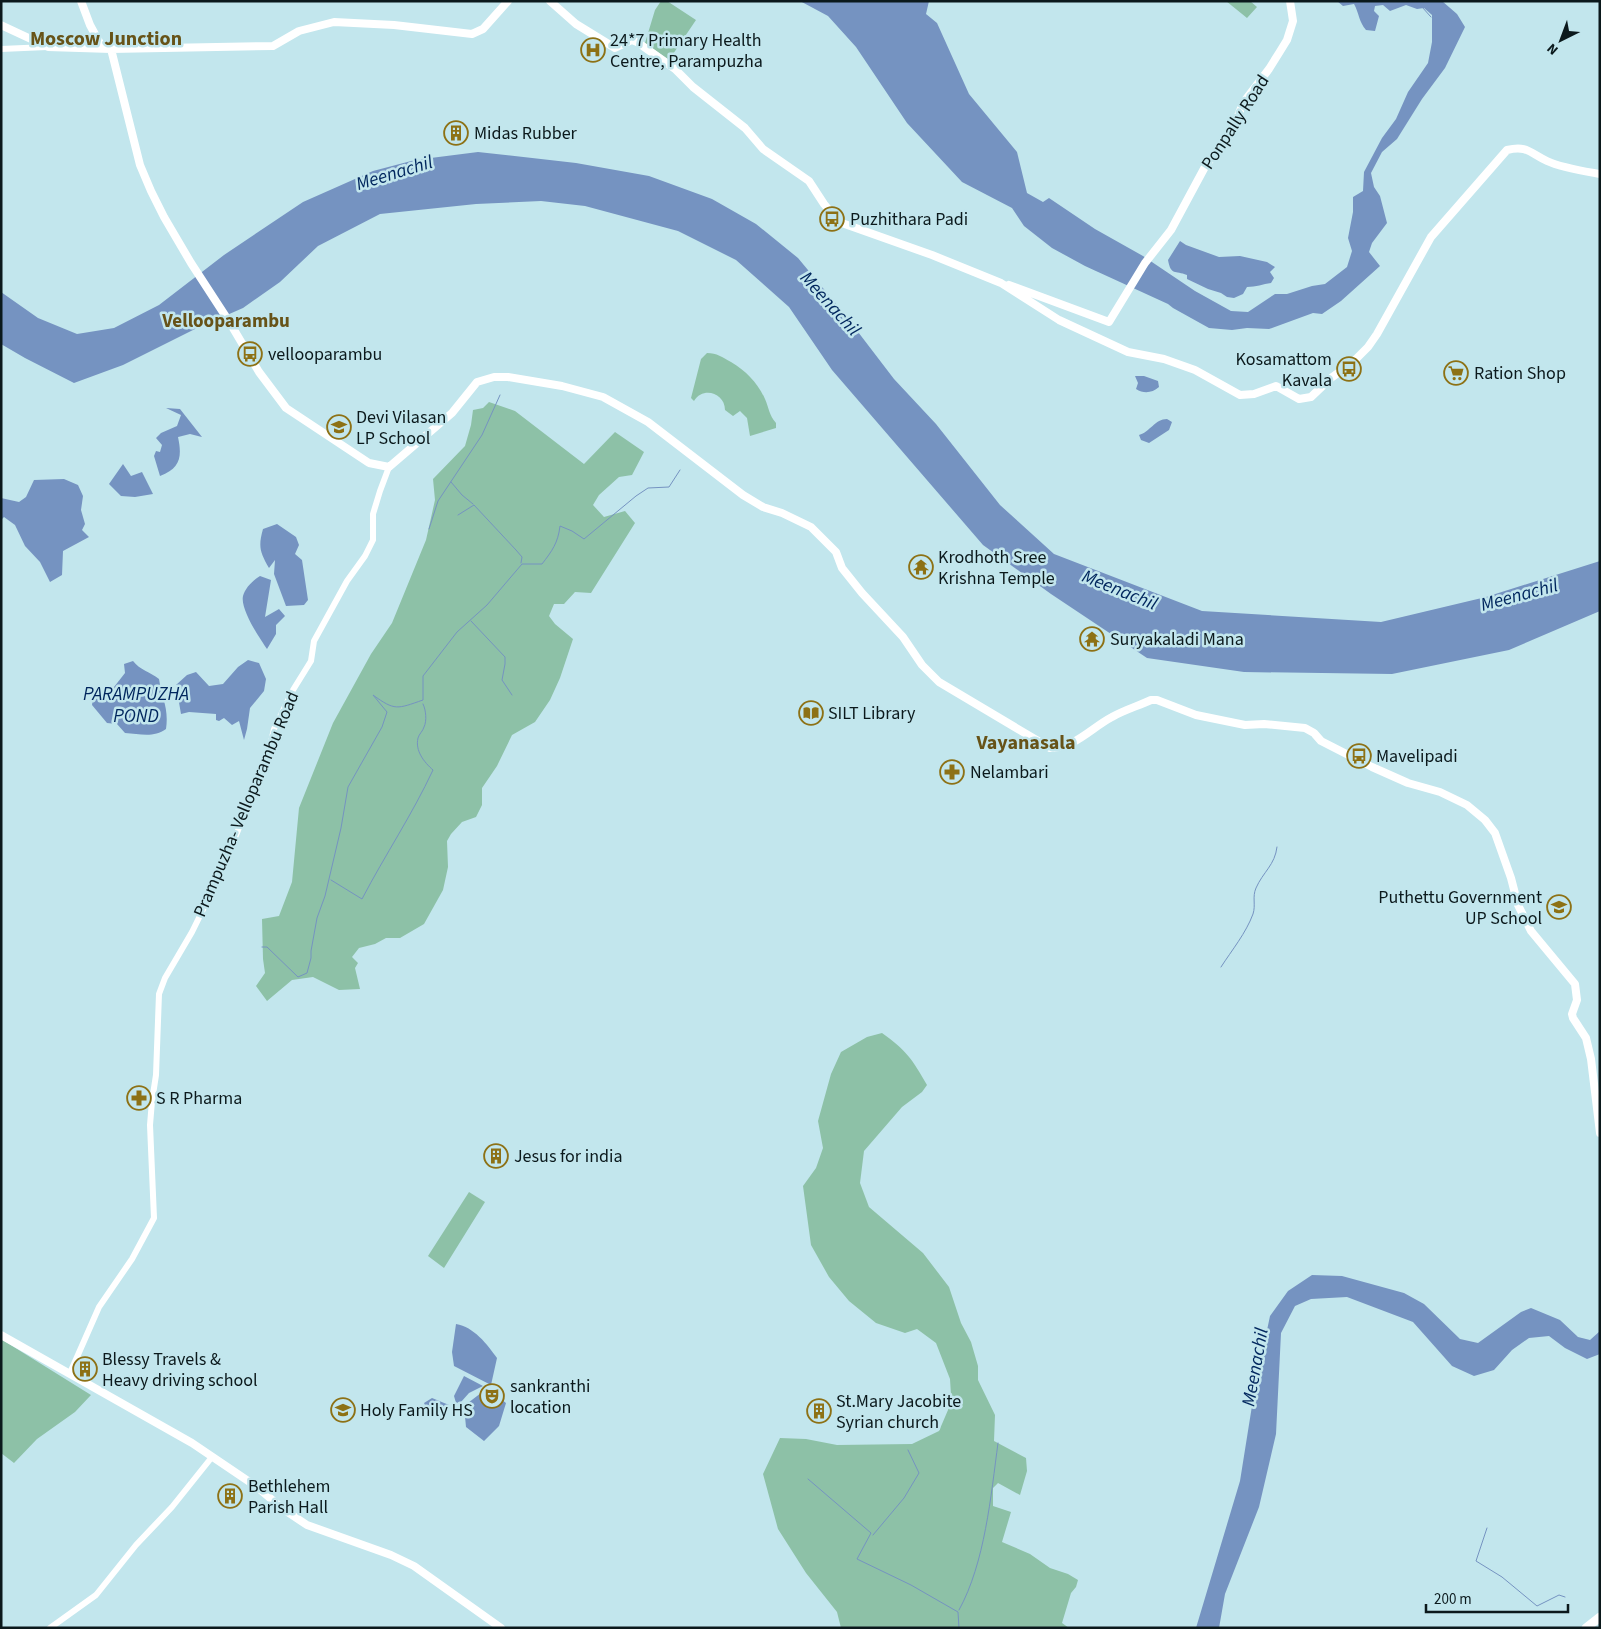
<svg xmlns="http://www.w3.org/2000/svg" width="1601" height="1629" font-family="'Source Sans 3',sans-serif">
	<rect width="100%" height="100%" fill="#c2e6ed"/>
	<!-- green -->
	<path fill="#8dc1a7" d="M 661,1 L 667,1 L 696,20 L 669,60 L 645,43 L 655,10 Z
		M 1226,1 L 1250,1 L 1257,7 L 1247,18 Z
		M 707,353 C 717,353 722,357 731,362 C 747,372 757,382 765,399 C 769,408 769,415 776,423 L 776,428 L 750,436 L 747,418 L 740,411 L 733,416 L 725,410 C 725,393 703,386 694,401 L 691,398 L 701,359 Z
		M 489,402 L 515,411 L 584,464 L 615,432 L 644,452 L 632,475 L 619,477 L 599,495 L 593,505 L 604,517 L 625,511 L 635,523 L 591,593 L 575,592 L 564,604 L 554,604 L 549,616 L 555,624 L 573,639 L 560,678 L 550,700 L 535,722 L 512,735 L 497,766 L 482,788 L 482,805 L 476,817 L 462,822 L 451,834 L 447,841 L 448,867 L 443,890 L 424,924 L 400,938 L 386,938 L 375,944 L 359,948 L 352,957 L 358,963 L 355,968 L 360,989 L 339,990 L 313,977 L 292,980 L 267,1001 L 256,986 L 265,973 L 263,959 L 262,919 L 279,916 L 292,882 L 299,808 L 333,723 L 371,654 L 392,623 L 426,540 L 435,500 L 433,479 L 465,446 L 471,425 L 473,410 L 483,408 Z
		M 882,1033 C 907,1051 912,1059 927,1085 L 922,1092 L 902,1107 L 864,1151 L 860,1183 L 869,1207 L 923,1253 L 949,1287 L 961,1323 L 971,1342 L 978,1366 L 978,1380 L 995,1415 L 994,1441 L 1026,1458 L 1027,1471 L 1020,1495 L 998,1483 L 993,1488 L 993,1506 L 1011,1512 L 1002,1542 L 1030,1554 L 1050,1568 L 1068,1574 L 1078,1580 L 1076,1587 L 1071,1593 L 1062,1623 L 1069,1628 L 841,1628 L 837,1612 L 806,1573 L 778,1529 L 763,1474 L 780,1438 L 806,1439 L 837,1445 L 912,1444 L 939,1431 L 948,1410 L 951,1395 L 950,1379 L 936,1343 L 917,1329 L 905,1333 L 876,1323 L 849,1301 L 829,1277 L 811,1245 L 803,1186 L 816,1168 L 823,1148 L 818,1121 L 831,1074 L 841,1052 L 867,1037 Z
		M 469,1192 L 485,1202 L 444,1268 L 428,1256 Z
		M 1,1339 L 91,1395 L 75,1412 L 37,1439 L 14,1463 L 1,1453 Z"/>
	<!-- water -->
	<path fill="#7593c1" d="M 800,1 L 929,1 L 926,14 L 937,23 L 969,94 L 1017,152 L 1027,193 L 1043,202 L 1049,198 L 1095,229 L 1143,256 L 1195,291 L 1231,311 L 1248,312 L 1275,294 L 1287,294 L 1312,286 L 1325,284 L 1347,267 L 1352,251 L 1348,238 L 1353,212 L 1353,197 L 1363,191 L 1364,172 L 1382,138 L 1396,119 L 1408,92 L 1428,63 L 1432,42 L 1432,15 L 1424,8 L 1417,9 L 1406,5 L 1390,11 L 1383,5 L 1375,6 L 1374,11 L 1379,16 L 1375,31 L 1366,30 C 1359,22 1359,13 1354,4 L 1343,6 L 1337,1 L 1442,1 L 1457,14 L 1465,27 L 1445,68 L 1422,99 L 1397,139 L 1382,152 L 1371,173 L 1374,187 L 1380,196 L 1387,223 L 1372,243 L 1369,252 L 1380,266 L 1341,301 L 1322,314 L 1313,313 L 1269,329 L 1247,328 L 1232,330 L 1209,328 L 1173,308 L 1168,304 L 1085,266 L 1052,248 L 1024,226 L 1012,208 L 962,182 L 907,123 L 856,47 L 828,16 Z
		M 478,152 L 576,163 L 649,176 L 712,199 L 756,224 L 798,258 L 842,311 L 894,379 L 936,424 L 1000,505 L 1054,554 L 1202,611 L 1381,622 L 1486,597 L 1600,561 L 1600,611 L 1509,650 L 1392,674 L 1244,672 L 1147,658 L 1051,594 L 983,545 L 832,370 L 789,307 L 736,260 L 678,231 L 585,206 L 541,201 L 476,204 L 380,214 L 318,246 L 280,282 L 243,308 L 195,329 L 123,365 L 74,383 L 25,358 L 1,344 L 1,292 L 38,318 L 77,334 L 114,328 L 159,305 L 224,255 L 303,202 L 373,171 L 415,160 Z
		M 1180,241 L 1186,245 L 1219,257 L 1240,256 L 1267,262 L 1275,267 L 1270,272 L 1274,278 L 1271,283 C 1263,284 1256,287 1247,287 L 1243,294 L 1234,298 L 1227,297 L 1221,293 L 1208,289 L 1187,279 L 1187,275 C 1175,270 1171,276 1168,260 Z
		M 1135,376 L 1144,376 L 1158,381 L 1159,387 C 1152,393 1144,394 1136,389 L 1138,383 Z
		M 166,408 L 180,409 L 202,437 L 190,434 L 178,437 C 182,456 181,468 160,476 L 154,456 L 156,451 L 160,452 L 162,445 L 156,438 L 161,433 L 177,426 L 181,415 Z
		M 1167,419 L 1172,422 L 1169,430 L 1149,443 L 1141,440 L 1139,435 C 1150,432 1155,419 1167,419 Z
		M 123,464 L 131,476 L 142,472 L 153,494 L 135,497 L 121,496 L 109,484 Z
		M 64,479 L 78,485 L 83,496 L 81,510 L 85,524 L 82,530 L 89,537 L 63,551 L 62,575 L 50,582 L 40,562 L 25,546 L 15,525 L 4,517 L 1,520 L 1,498 L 19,502 L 26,497 L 34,480 Z
		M 277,524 L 296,537 L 299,545 L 295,554 L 302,560 L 308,600 L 304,605 L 286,606 L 274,574 L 275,560 L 269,568 C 260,552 258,547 263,529 Z
		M 260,576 L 271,580 L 265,617 L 279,609 L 285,616 L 276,625 L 276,634 L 267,649 C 260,639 240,609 243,596 C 245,588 253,580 260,576 Z
		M 248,660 L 259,663 L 266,679 L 264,691 L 250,708 L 247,729 L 244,740 L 239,721 L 232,725 L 224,718 L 219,721 L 216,720 L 216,714 L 189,712 L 181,714 L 176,685 L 187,675 L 196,672 L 209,686 L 223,684 L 238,667 Z
		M 133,661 C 140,670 150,672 159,679 C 162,699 169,708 166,729 C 154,738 140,734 125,733 L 117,724 L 107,723 L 92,705 L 93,698 L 101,692 L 114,687 L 125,673 L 124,664 Z
		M 1312,1275 L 1342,1276 L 1404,1293 L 1424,1304 L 1460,1339 L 1478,1343 L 1521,1312 L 1531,1308 L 1560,1320 L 1578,1337 L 1590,1340 L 1600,1331 L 1600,1354 L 1587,1359 L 1565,1348 L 1549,1336 L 1529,1338 L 1512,1350 L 1494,1370 L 1474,1376 L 1452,1366 L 1413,1322 L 1347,1297 L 1311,1299 L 1295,1306 L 1281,1333 L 1276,1434 L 1259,1507 L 1225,1594 L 1219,1628 L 1196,1628 L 1240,1481 L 1255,1387 L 1270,1316 L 1288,1291 Z
		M 456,1324 C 474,1327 487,1344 497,1358 L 491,1385 L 454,1366 L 452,1352 Z
		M 464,1376 L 483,1386 L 469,1393 L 461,1402 L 456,1403 L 454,1396 Z
		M 481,1393 L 497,1396 L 506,1403 L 499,1426 L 484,1441 L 466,1427 L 464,1406 Z
		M 432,1398 L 449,1405 L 442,1417 L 429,1413 L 424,1403 Z"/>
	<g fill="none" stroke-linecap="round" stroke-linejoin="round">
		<!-- stream -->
		<path stroke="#7593c1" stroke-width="1" d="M 1422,7 L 1431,17
			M 451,482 L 462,495 L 473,504
			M 458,515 L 474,505 L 516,550 L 522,557 L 521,563
			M 429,529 L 438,501 L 482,435 L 500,395
			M 471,621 L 505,657 L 505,664 L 502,680 L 512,695
			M 331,880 L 362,899 C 385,855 412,815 433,770 C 424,762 415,751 418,738 C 419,734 423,731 424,727 C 427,721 426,710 423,704
			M 262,947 L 267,947 L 298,977 L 307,973 L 311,958 L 311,951 L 317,918 L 325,896 L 341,828 L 348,787 L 382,727 L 387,712 L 373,695 C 395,711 397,709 423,700 L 423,676 L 457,632 L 487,605 L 522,564 L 542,564 C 552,551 558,543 560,526 L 572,531 L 584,539 L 636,496 L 648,488 L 669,487 L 680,470
			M 1221,967 C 1232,950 1246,933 1253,914 C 1256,905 1252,897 1256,888 C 1263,872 1275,865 1277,847
			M 808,1479 L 871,1533 L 857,1559 L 911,1585 L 958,1612 L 959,1628
			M 1487,1528 L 1476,1561 L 1502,1577 L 1537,1606 L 1559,1595 L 1565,1597
			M 873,1535 L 904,1498 L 919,1473 L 908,1450
			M 959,1610 C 985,1563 991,1495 998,1443"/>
		<!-- tertiary -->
		<path stroke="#fff" stroke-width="6" d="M 1,49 L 47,47
			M 70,1373 L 99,1307 L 132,1259 L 154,1218 L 150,1125 L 152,1101 L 156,1075 L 159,994 L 165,978 L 192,932 L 219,877 L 267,759 L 274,729 L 293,690 L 311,661 L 314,641 L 347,581 L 365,556 L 373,540 L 373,514 L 380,491 L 389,467
			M 50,1628 L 96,1595 L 136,1545 L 172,1507 L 212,1457"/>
		<!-- secondary -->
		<path stroke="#fff" stroke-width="8" d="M 81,1 L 90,25 L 102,47
			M 550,1 L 576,24 L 615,48 L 632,40 L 637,42 L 675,69 L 693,87 L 745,128 L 763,149 L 809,181 L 824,204 L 839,222 L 932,255 L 1001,283 L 1059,320 L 1128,352 L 1164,359 L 1195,370 L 1240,395 L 1254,394 L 1276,386 L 1299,399 L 1311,397 L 1331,378 L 1352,363 L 1368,347 L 1377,334 L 1431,237 L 1507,150 C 1527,145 1530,153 1547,161 C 1562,168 1583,171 1600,174
			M 1,25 L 48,47 L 111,49 L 273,46 L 299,31 L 334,22 L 394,25 L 472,34 L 483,29 L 508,1
			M 111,49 L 140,165 L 151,191 L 164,217 L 191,263 L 230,323 L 259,372 L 286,408 L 369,463 L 389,467 L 452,413 L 477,382 L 494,377 L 508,377 L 562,386 L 603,397 L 648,422 L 743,495 L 763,507 L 782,513 L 811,527 L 836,552 L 842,568 L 862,593 L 903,637 L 922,665 L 939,682 L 1050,748 C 1075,748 1091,728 1112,717 C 1124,710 1138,706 1151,700 L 1157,700 L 1196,715 L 1245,725 L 1264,724 L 1305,728 L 1314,733 L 1321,741 L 1372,767 L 1408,783 L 1440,792 L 1467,805 L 1485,820 L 1495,833 L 1511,878 L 1518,905 L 1531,931 L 1575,984 L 1577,1000 L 1572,1014 L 1573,1018 L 1586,1038 L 1591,1059 L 1600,1133
			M 1009,285 L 1109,322 L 1145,263 L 1171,230 L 1206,165 L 1237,127 L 1238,116 L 1243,103 L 1269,69 L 1279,53 L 1287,40 L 1293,21 L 1290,1
			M 1,1335 L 192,1443 L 257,1487 L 283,1509 L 307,1525 L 391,1555 L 414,1566 L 501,1628"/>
		<!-- primary -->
		<path stroke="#fff" stroke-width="9" d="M 1586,1628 L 1600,1617"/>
	</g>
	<!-- icons -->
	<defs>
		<g id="hospital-ring" transform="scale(1.25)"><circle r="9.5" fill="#c2e6ed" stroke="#8d7115" stroke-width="1.5"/><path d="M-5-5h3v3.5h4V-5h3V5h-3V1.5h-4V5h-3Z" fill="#8d7115"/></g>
		<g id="building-ring" transform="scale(1.25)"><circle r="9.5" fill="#c2e6ed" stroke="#8d7115" stroke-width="1.5"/><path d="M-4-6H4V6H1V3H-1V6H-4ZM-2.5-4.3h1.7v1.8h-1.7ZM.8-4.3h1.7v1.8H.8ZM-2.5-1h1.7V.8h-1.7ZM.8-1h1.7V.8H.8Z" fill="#8d7115"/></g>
		<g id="bus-ring" transform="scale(1.25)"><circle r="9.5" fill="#c2e6ed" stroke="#8d7115" stroke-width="1.5"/><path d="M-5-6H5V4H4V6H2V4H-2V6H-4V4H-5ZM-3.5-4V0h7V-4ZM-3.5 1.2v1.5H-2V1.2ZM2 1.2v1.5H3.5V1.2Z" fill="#8d7115"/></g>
		<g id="supermarket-ring" transform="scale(1.25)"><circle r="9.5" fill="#c2e6ed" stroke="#8d7115" stroke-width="1.5"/><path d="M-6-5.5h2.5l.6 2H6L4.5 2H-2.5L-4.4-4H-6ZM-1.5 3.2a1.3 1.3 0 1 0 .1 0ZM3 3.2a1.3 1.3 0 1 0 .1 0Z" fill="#8d7115"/></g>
		<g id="school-ring" transform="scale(1.25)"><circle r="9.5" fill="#c2e6ed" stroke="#8d7115" stroke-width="1.5"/><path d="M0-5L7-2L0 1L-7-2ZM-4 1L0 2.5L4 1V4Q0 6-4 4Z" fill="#8d7115"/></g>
		<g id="temple-ring" transform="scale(1.25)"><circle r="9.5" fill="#c2e6ed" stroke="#8d7115" stroke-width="1.5"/><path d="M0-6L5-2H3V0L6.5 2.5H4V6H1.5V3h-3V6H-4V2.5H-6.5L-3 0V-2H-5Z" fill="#8d7115"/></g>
		<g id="library-ring" transform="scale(1.25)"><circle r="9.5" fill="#c2e6ed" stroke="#8d7115" stroke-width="1.5"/><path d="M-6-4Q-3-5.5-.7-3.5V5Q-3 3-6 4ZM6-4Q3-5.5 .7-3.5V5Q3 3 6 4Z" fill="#8d7115"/></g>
		<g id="pharmacy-ring" transform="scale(1.25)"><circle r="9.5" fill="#c2e6ed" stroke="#8d7115" stroke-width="1.5"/><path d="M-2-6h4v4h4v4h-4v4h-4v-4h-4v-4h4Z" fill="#8d7115"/></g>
		<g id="theatre-ring" transform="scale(1.25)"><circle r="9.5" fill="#c2e6ed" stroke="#8d7115" stroke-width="1.5"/><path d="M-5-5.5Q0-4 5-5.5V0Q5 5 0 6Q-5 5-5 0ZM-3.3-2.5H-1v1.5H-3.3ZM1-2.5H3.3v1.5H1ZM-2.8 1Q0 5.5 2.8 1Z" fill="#8d7115"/></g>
	</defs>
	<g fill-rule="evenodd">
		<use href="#hospital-ring" x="593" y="50"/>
		<use href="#building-ring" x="456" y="133"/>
		<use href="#bus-ring" x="832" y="219"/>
		<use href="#bus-ring" x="250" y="354"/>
		<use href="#bus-ring" x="1349" y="369"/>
		<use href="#supermarket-ring" x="1456" y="373"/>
		<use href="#school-ring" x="339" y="427"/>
		<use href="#temple-ring" x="921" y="567"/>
		<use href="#temple-ring" x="1092" y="639"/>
		<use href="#library-ring" x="811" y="713"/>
		<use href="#bus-ring" x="1359" y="756"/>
		<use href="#pharmacy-ring" x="952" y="772"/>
		<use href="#school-ring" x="1559" y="907"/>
		<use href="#pharmacy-ring" x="139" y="1098"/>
		<use href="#building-ring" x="496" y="1156"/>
		<use href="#building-ring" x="85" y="1369"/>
		<use href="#theatre-ring" x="492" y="1396"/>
		<use href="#school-ring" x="343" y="1410"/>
		<use href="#building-ring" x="819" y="1411"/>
		<use href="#building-ring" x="230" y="1496"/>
	</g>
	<g text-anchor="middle" stroke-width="5" stroke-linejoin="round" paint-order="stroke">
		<!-- poi labels -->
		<g font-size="18" fill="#0b191c" stroke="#c2e6ed" text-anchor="start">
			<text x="610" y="46">24*7 Primary Health<tspan x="610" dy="21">Centre, Parampuzha</tspan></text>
			<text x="474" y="139">Midas Rubber</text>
			<text x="850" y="225">Puzhithara Padi</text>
			<text x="268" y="360">vellooparambu</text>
			<text x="1332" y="365" text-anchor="end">Kosamattom<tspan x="1332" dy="21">Kavala</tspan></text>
			<text x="1474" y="379">Ration Shop</text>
			<text x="356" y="423">Devi Vilasan<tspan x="356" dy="21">LP School</tspan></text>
			<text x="938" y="563">Krodhoth Sree<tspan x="938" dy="21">Krishna Temple</tspan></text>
			<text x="1110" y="645">Suryakaladi Mana</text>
			<text x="828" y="719">SILT Library</text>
			<text x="1376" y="762">Mavelipadi</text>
			<text x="970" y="778">Nelambari</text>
			<text x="1542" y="903" text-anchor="end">Puthettu Government<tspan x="1542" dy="21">UP School</tspan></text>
			<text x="156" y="1104">S R Pharma</text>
			<text x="514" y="1162">Jesus for india</text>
			<text x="102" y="1365">Blessy Travels &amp;<tspan x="102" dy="21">Heavy driving school</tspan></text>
			<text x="510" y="1392">sankranthi<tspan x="510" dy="21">location</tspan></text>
			<text x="836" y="1407">St.Mary Jacobite<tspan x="836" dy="21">Syrian church</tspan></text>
			<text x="360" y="1416">Holy Family HS</text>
			<text x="248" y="1492">Bethlehem<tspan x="248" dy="21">Parish Hall</tspan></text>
		</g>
		<!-- street labels -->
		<g font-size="18" fill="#0b191c" stroke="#c2e6ed">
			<text transform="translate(1235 122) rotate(-57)" y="6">Ponpally Road</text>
			<text transform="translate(246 804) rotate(-67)" y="6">Prampuzha- Velloparambu Road</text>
		</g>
		<!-- water labels -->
		<g font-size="19" font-style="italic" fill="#00265d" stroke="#c2e6ed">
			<text transform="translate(394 172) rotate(-17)" y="7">Meenachil</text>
			<text transform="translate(831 303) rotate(48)" y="7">Meenachil</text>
			<text transform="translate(1120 589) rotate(22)" y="7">Meenachil</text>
			<text transform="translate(1519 594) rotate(-15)" y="7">Meenachil</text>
			<text x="136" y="700">PARAMPUZHA<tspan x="136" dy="22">POND</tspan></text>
			<text transform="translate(1254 1367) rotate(-80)" y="7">Meenachil</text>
		</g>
		<!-- neighbourhood labels -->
		<g font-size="19" font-weight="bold" fill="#675318" stroke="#c2e6ed">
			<text x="226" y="327">Vellooparambu</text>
		</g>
		<!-- quarter labels -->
		<g font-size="20" font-weight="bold" fill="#675318" stroke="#c2e6ed">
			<text x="106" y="45">Moscow Junction</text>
			<text x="1026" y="749">Vayanasala</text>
		</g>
	</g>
	<!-- border -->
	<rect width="1601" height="1629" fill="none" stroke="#0b191c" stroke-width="5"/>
	<!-- north arrow -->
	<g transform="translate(1561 40) rotate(222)" stroke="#c2e6ed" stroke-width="4" paint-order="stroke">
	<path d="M0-4L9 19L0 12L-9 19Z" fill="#0b191c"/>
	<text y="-8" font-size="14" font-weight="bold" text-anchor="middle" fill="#0b191c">N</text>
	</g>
	<!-- scale -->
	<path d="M1426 1604v8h142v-8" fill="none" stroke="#0b191c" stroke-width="2.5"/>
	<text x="1434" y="1604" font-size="15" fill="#0b191c" stroke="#c2e6ed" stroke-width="4" paint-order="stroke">200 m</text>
</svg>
